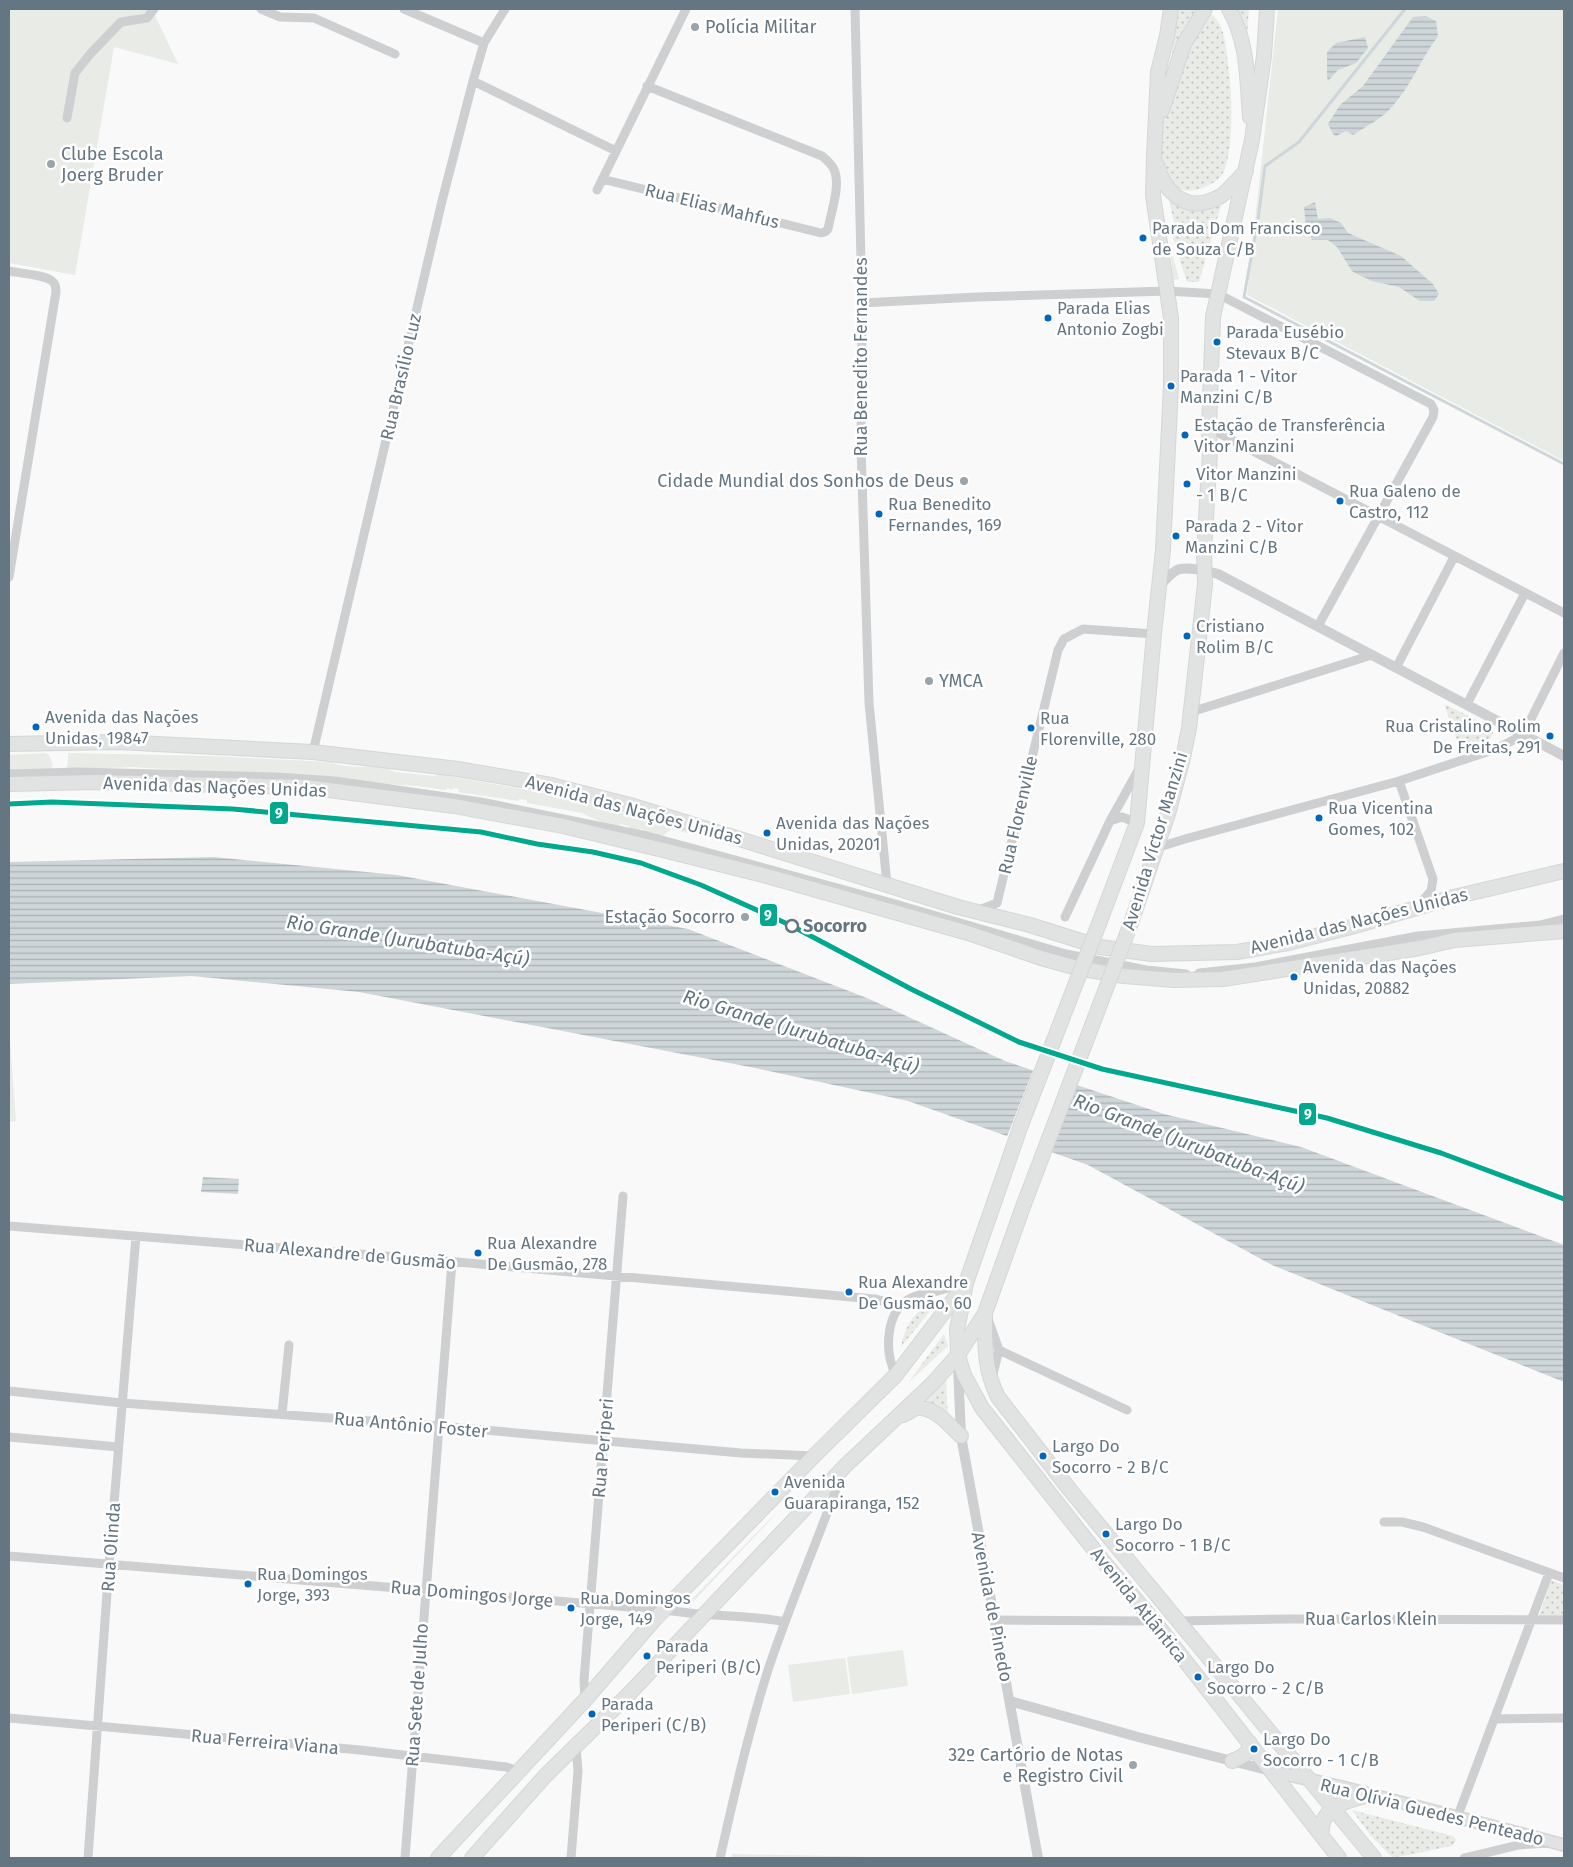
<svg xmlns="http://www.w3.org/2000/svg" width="1573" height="1867" font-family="'Fira Sans',sans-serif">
	<defs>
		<pattern id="park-dots" width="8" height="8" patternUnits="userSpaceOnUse" patternTransform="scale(1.25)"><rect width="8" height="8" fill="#e8ebe6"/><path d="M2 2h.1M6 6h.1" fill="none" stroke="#c0c3c0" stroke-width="1.8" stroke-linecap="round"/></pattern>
		<pattern id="water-rules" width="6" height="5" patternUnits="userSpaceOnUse" patternTransform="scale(1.25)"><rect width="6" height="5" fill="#ced6d9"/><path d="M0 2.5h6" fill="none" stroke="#abb2b5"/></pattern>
	</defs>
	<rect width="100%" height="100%" fill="#f9f9f9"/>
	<!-- built -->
	<path fill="#e8e9e9" d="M 732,1854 L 928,1858 L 731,1858 Z"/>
	<!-- grass -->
	<path fill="#e8ebe6" d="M 9,9 L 152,9 L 178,64 L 114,47 L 75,275 L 9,263 Z
		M 1278,9 L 1564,9 L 1564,461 L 1247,295 Z
		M 1171,255 L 1173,256 L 1179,279 L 1173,280 Z
		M 45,753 L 49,755 L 53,765 L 51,769 L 9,771 L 9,755 Z
		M 68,753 L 210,756 L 331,762 C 350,771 383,763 394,772 L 435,776 L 438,774 L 560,796 L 613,810 L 715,840 L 671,829 L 662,837 L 643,832 L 644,830 L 640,829 L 639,831 L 629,829 L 629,826 L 620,824 L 619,827 L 603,823 L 582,813 L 527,803 L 527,800 L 519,799 L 519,801 L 458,792 L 459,789 L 453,788 L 452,790 L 448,788 L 445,790 L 416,786 L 166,769 L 132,767 L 66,770 L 68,762 Z
		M 9,1028 L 16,1121 L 9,1122 Z
		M 775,1514 L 775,1515 L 691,1604 L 688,1603 Z
		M 903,1650 L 908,1686 L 852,1694 L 847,1657 Z
		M 845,1658 L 850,1694 L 793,1702 L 788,1665 Z"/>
	<!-- park -->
	<path fill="url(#park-dots)" d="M 1179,9 L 1196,9 L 1172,54 L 1173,37 Z
		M 1234,9 L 1249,9 L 1246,50 Z
		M 1209,13 C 1227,23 1226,53 1229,71 C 1232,95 1234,152 1223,173 C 1219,180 1212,184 1205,187 C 1177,198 1164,182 1160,155 C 1154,112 1188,49 1209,13 Z
		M 1169,201 L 1184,209 L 1200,208 L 1222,202 L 1199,282 L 1187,282 L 1173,239 L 1174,221 Z
		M 1444,704 L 1489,726 L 1493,733 L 1490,739 L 1460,749 Z
		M 935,1305 L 905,1342 L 901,1347 C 905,1328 913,1308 935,1305 Z
		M 944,1334 L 948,1346 L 908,1383 Z
		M 946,1376 L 948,1422 L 915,1407 Z
		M 1551,1580 L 1564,1585 L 1564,1616 L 1539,1616 Z
		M 1352,1810 L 1453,1836 L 1456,1840 L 1452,1846 L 1393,1858 L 1370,1835 Z"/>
	<!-- water -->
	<path fill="url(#water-rules)" d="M 1426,16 L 1436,21 L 1438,36 C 1421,59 1411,86 1391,108 C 1381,119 1365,127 1353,135 L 1346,131 L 1336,136 L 1333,134 L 1328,124 L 1340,105 L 1363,86 L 1413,17 Z
		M 1365,37 L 1368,48 L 1356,63 L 1338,70 L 1328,81 L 1327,77 L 1327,52 L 1336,43 Z
		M 1315,202 L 1318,219 L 1330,218 L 1341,223 L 1348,233 L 1401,256 L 1433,284 L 1439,294 L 1434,301 L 1420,301 L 1399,287 L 1372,281 L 1357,274 L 1352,271 L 1337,247 L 1328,240 L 1312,240 L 1306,227 L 1304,207 Z
		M 214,857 L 397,875 L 688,929 L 867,998 L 1005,1061 L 1164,1114 L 1301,1147 L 1564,1245 L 1564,1382 L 1272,1265 L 1088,1165 L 908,1101 L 755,1068 L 359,992 L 192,976 L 9,984 L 9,862 Z
		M 203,1177 L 239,1179 L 238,1194 L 201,1192 Z"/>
	<!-- pier -->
	<path fill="#f9f9f9" d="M 1034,1068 L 1076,1082 L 1049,1154 L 1006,1139 Z"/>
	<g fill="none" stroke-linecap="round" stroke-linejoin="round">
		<!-- stream -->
		<path stroke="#ced6d9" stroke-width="3" d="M 1405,9 L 1299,142 L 1265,166 L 1258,219 L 1244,297 L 1564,464"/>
		<!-- secondary casing -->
		<g stroke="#d5d6d7" stroke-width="14">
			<path id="secondary" d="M 1271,1771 L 1342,1787 L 1564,1845"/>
		</g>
		<!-- primary casing -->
		<g stroke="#d5d6d7" stroke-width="16">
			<path id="primary" d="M 1229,9 C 1248,41 1247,80 1250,117
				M 1162,110 L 1184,44 L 1205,9
				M 1157,165 C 1163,189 1183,211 1210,201 C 1214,199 1218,198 1221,196 C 1230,189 1238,179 1246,171
				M 1100,921 L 1137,823 L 1154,634 L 1163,550 L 1171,386 L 1171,318 L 1153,195 L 1154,157 L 1158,72 L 1167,36 L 1171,9
				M 1131,923 L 1168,814 L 1183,758 L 1189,728 L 1205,584 L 1204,552 L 1210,452 L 1209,428 L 1213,317 L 1252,140 L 1264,56 L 1267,9
				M 996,1197 L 966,1283 L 961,1310 L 957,1329 L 958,1355 L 964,1375 L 982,1408 L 1103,1561 L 1154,1621 L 1339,1858
				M 985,1314 C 985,1343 984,1370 998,1397 L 1070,1490 L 1374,1858
				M 903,1415 C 908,1413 913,1409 918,1408 C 935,1407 949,1425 961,1436
				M 1232,1761 C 1242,1757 1249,1754 1250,1743
				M 1322,1836 C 1318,1807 1348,1800 1370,1795
				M 438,1858 L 585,1700 L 655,1619 L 814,1456 L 896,1375 L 963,1287
				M 472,1858 L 546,1775 L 628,1695 L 845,1466 L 933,1383 L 958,1355 L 985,1313 L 1024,1204"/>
		</g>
		<!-- trunk casing -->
		<g stroke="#d5d6d6" stroke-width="16">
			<path id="trunk" d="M 9,744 L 117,742 L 313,752 L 458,769 L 551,785 L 630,805 L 958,907 L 1030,925 L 1100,947 L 1152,954 L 1237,952 L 1288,943 L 1351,927 L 1454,897 L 1564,871
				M 9,784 L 95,782 L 305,787 L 454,806 L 563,826 L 663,850 L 767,876 L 968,933 L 1041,958 L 1077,968 L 1124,976 L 1174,980 L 1223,979 L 1420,948 L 1454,940 L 1564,931"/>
		</g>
		<!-- minor -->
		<path stroke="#cecfd0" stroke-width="9" d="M 261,9 L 280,17 L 314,18 L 395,54
			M 404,9 L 484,43
			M 855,9 L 862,303 L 861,447 L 869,703 L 887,884
			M 473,81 L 616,151
			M 67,118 L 75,73 L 91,53 L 121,22 L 147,18 L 154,9
			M 602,179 L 821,233 L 825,232 L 828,229 C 831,213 840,187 835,172 C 833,165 827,160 822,156 L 647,86
			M 597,190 L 686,9
			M 9,271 C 19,273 45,275 52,281 C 56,284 56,288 56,292 L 9,577
			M 862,303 L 977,297 L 1167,291 L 1218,294 L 1431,404 L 1434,410 L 1433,417 L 1318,626
			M 1209,428 L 1564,613
			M 1396,668 L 1454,557
			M 1467,704 L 1525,593
			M 1191,712 L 1372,655
			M 313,752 L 442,201 L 473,81 L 484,43 L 505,9
			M 9,774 L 78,772 L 276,777 L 335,781 L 481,802 L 647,836 L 892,903 L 1066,954 L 1146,970 L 1186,974
			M 1399,781 L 1433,879 L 1431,891 L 1417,907
			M 1110,821 L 1122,817 L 1137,823
			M 1156,848 L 1185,839 L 1399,781 L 1496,749 L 1523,735 L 1564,653
			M 977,911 L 997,903 L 1058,650 L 1064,639 L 1083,629 L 1154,634
			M 1065,917 L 1110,821 L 1140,767
			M 1199,973 L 1255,967 L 1418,936 L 1540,925 L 1564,919
			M 9,1226 L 446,1261 L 874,1299 L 900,1305
			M 988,1319 L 999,1350 L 992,1378
			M 999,1350 L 1127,1410
			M 896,1375 C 884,1352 885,1311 911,1298 C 919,1294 928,1294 937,1291 C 947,1289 957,1284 967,1281
			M 9,1391 L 122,1403 L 439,1426 L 741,1453 L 814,1456
			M 282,1414 L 289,1345
			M 9,1437 L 118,1447
			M 1384,1522 L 1402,1522 L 1423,1527 L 1564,1578
			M 9,1556 L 666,1610 C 705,1617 746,1614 785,1622
			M 994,1620 L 1154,1621
			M 1178,1621 L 1290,1619 L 1564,1620
			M 585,1700 L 584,1680 L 623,1196
			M 9,1718 L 360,1750 L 506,1767 L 520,1771
			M 1494,1719 L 1564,1718
			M 1457,1818 L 1549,1573
			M 88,1858 L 109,1565 L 136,1236
			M 405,1858 L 452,1262
			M 571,1858 L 578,1771 L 576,1746
			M 720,1858 C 734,1796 748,1734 767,1673 C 789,1606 818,1540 842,1473
			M 1464,1858 L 1518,1845 L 1549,1843"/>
		<!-- tertiary -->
		<path stroke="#cecfd0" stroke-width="10" d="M 1159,587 C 1164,581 1170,574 1177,570 C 1186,566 1208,571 1218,574 L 1564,756
			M 958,1366 L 961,1436 L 1038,1858
			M 1010,1701 L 1138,1737 L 1271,1771"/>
		<!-- secondary -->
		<use href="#secondary" stroke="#e1e2e2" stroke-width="11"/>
		<!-- primary -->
		<use href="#primary" stroke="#e1e2e2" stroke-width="14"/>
		<!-- trunk -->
		<use href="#trunk" stroke="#e1e2e2" stroke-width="14"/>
		<!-- primary-bridge casing -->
		<g stroke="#d5d6d7" stroke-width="16" stroke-linecap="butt">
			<path id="primary-bridge" d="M 996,1197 L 1021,1125 L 1100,921
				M 1024,1204 L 1131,923"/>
		</g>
		<!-- primary-bridge -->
		<use href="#primary-bridge" stroke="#e1e2e2" stroke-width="14"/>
		<!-- rail-1 casing -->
		<g stroke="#fff" stroke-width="9">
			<path id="rail-1" d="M 9,804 L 52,802 L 233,809 L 481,832 L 537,844 L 593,852 L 641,863 L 701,885 L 790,925 L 913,990 L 1019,1042 L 1102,1069 L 1327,1118 L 1441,1153 L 1564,1199"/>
		</g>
		<!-- rail-1 -->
		<use href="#rail-1" stroke="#00a88e" stroke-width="5"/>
	</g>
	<!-- markers -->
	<g fill="#99a4ac" stroke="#fff" stroke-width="2">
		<circle cx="695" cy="27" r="5"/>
		<circle cx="51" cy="164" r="5"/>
		<circle cx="964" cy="481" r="5"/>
		<circle cx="929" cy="681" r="5"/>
		<circle cx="745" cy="917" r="5"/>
		<circle cx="1133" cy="1765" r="5"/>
	</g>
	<g fill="#0065bd" stroke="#fff" stroke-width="2">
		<circle cx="1143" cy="238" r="4.5"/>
		<circle cx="1048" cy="318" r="4.5"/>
		<circle cx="1217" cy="342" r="4.5"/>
		<circle cx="1171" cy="386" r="4.5"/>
		<circle cx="1185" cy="435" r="4.5"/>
		<circle cx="1187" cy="484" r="4.5"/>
		<circle cx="1340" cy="501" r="4.5"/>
		<circle cx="879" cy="514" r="4.5"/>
		<circle cx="1176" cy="536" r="4.5"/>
		<circle cx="1187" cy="636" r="4.5"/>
		<circle cx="36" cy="727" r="4.5"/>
		<circle cx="1031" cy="728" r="4.5"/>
		<circle cx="1550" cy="736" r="4.5"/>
		<circle cx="1319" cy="818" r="4.5"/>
		<circle cx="767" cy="833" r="4.5"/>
		<circle cx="1294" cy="977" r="4.5"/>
		<circle cx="478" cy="1253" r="4.5"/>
		<circle cx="849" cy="1292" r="4.5"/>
		<circle cx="1043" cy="1456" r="4.5"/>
		<circle cx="775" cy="1492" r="4.5"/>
		<circle cx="1106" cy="1534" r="4.5"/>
		<circle cx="248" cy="1584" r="4.5"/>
		<circle cx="571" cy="1608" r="4.5"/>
		<circle cx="647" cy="1656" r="4.5"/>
		<circle cx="1198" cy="1677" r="4.5"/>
		<circle cx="592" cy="1714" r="4.5"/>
		<circle cx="1254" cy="1749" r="4.5"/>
	</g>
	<circle fill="#fff" stroke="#657683" stroke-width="2.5" cx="792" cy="926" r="6"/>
	<g text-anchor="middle" stroke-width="5" stroke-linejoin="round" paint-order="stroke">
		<!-- bus labels -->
		<g font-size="17" fill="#657683" stroke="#fff" text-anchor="start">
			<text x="1152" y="234">Parada Dom Francisco<tspan x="1152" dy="21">de Souza C/B</tspan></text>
			<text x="1057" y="314">Parada Elias<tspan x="1057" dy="21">Antonio Zogbi</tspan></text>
			<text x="1226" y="338">Parada Eusébio<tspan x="1226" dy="21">Stevaux B/C</tspan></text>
			<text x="1180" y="382">Parada 1 - Vitor<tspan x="1180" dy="21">Manzini C/B</tspan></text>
			<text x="1194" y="431">Estação de Transferência<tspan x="1194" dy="21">Vitor Manzini</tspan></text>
			<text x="1196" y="480">Vitor Manzini<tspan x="1196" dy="21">- 1 B/C</tspan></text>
			<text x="1349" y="497">Rua Galeno de<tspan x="1349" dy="21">Castro, 112</tspan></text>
			<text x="888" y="510">Rua Benedito<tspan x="888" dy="21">Fernandes, 169</tspan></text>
			<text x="1185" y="532">Parada 2 - Vitor<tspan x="1185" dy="21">Manzini C/B</tspan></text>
			<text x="1196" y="632">Cristiano<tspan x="1196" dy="21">Rolim B/C</tspan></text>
			<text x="45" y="723">Avenida das Nações<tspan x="45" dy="21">Unidas, 19847</tspan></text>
			<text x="1040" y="724">Rua<tspan x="1040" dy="21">Florenville, 280</tspan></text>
			<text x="1541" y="732" text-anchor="end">Rua Cristalino Rolim<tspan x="1541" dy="21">De Freitas, 291</tspan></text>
			<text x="1328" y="814">Rua Vicentina<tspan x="1328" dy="21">Gomes, 102</tspan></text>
			<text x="776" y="829">Avenida das Nações<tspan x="776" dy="21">Unidas, 20201</tspan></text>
			<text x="1303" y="973">Avenida das Nações<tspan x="1303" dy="21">Unidas, 20882</tspan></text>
			<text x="487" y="1249">Rua Alexandre<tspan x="487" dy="21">De Gusmão, 278</tspan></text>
			<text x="858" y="1288">Rua Alexandre<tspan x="858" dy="21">De Gusmão, 60</tspan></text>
			<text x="1052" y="1452">Largo Do<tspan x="1052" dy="21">Socorro - 2 B/C</tspan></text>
			<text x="784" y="1488">Avenida<tspan x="784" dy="21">Guarapiranga, 152</tspan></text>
			<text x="1115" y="1530">Largo Do<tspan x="1115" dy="21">Socorro - 1 B/C</tspan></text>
			<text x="257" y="1580">Rua Domingos<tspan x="257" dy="21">Jorge, 393</tspan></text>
			<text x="580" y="1604">Rua Domingos<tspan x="580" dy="21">Jorge, 149</tspan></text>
			<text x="656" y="1652">Parada<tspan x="656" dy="21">Periperi (B/C)</tspan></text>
			<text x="1207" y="1673">Largo Do<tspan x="1207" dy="21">Socorro - 2 C/B</tspan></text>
			<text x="601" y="1710">Parada<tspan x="601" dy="21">Periperi (C/B)</tspan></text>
			<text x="1263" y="1745">Largo Do<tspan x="1263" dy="21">Socorro - 1 C/B</tspan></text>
		</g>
		<!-- poi labels -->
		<g font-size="18" fill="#657683" stroke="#fff" text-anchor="start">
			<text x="705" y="33">Polícia Militar</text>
			<text x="61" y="160">Clube Escola<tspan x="61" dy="21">Joerg Bruder</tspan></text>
			<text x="954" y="487" text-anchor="end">Cidade Mundial dos Sonhos de Deus</text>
			<text x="939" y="687">YMCA</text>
			<text x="735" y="923" text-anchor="end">Estação Socorro</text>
			<text x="1123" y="1761" text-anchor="end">32º Cartório de Notas<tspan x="1123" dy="21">e Registro Civil</tspan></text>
		</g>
		<!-- street labels -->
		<g font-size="18" fill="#657683" stroke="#fff">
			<text transform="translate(712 206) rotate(14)" y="6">Rua Elias Mahfus</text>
			<text transform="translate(861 357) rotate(-90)" y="6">Rua Benedito Fernandes</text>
			<text transform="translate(401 377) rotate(-77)" y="6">Rua Brasílio Luz</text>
			<text transform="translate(215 787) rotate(2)" y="6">Avenida das Nações Unidas</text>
			<text transform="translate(634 810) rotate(15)" y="6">Avenida das Nações Unidas</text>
			<text transform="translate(1018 815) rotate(-77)" y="6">Rua Florenville</text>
			<text transform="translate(1155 841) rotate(-73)" y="6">Avenida Víctor Manzini</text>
			<text transform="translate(1359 921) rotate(-14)" y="6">Avenida das Nações Unidas</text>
			<text transform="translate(350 1254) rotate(5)" y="6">Rua Alexandre de Gusmão</text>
			<text transform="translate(411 1425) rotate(5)" y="6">Rua Antônio Foster</text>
			<text transform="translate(603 1448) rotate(-85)" y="6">Rua Periperi</text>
			<text transform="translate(111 1547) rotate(-86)" y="6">Rua Olinda</text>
			<text transform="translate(472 1594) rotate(5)" y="6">Rua Domingos Jorge</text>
			<text transform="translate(1139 1605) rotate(51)" y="6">Avenida Atlântica</text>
			<text transform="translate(992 1607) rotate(79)" y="6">Avenida de Pinedo</text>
			<text x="1371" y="1625">Rua Carlos Klein</text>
			<text transform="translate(417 1695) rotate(-86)" y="6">Rua Sete de Julho</text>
			<text transform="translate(265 1742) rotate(5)" y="6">Rua Ferreira Viana</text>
			<text transform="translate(1432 1812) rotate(14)" y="6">Rua Olívia Guedes Penteado</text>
		</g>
		<!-- stop labels -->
		<g font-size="18" font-weight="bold" fill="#657683" stroke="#fff" text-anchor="start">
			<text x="803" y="932">Socorro</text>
		</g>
		<!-- water labels -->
		<g font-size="19" font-style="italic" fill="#60757c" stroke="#fff">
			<text transform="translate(408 940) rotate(9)" y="7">Rio Grande (Jurubatuba-Açú)</text>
			<text transform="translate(801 1031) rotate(17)" y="7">Rio Grande (Jurubatuba-Açú)</text>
			<text transform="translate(1189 1143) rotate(21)" y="7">Rio Grande (Jurubatuba-Açú)</text>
		</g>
	</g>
	<g stroke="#fff" stroke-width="2">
		<rect x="269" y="801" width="20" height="24" rx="5" fill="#00a88e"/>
		<rect x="759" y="903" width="19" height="24" rx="5" fill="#00a88e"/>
		<rect x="1298" y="1102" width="19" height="24" rx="5" fill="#00a88e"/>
	</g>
	<g font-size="14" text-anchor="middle" font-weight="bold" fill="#fff">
		<text x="279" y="818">9</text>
		<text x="768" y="920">9</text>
		<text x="1308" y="1119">9</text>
	</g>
	<!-- border -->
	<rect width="1573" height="1867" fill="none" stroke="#657683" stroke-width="20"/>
</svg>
